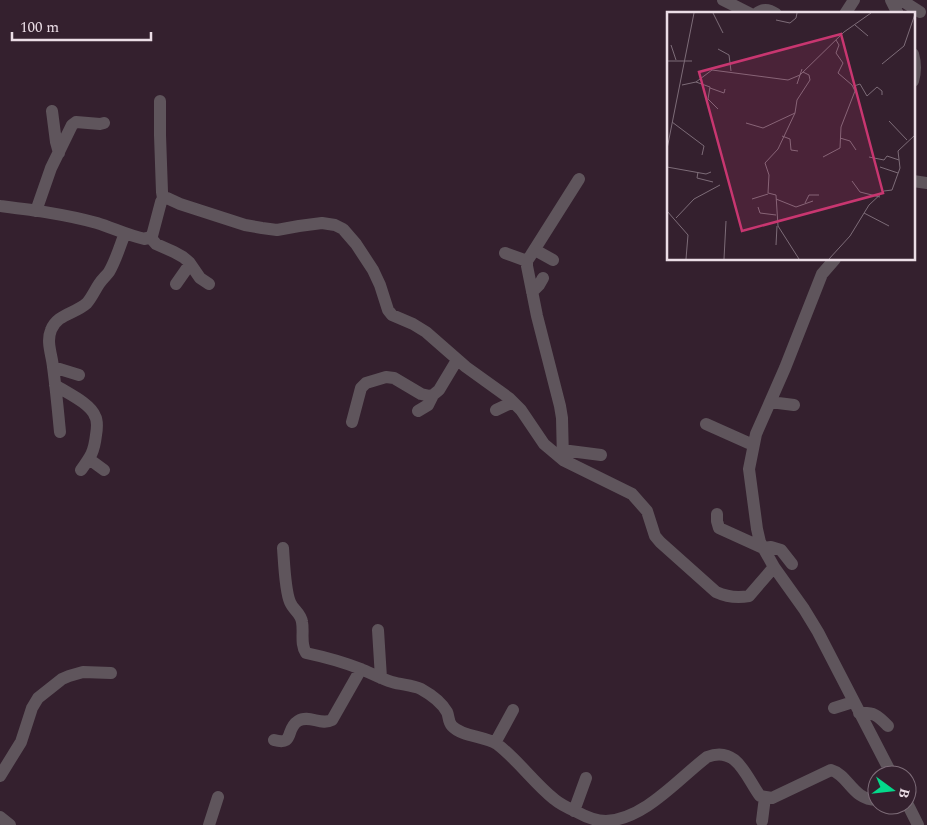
<svg xmlns="http://www.w3.org/2000/svg" width="927" height="825" font-family="Spectral,serif">
	<rect width="100%" height="100%" fill="#34202e"/>
	<g fill="none" stroke-linecap="round" stroke-linejoin="round">
		<!-- minor -->
		<path stroke="#5f555c" stroke-width="12" d="M 723,0 L 751,14
			M 891,0 L 898,14
			M 901,0 L 920,12
			M 756,14 C 763,8 769,9 776,14
			M 845,14 L 854,0
			M 913,54 C 916,64 916,71 913,81
			M 160,101 L 160,135 L 162,192 L 163,198
			M 52,111 L 56,142 L 59,153
			M 913,181 L 927,183
			M 0,206 C 32,210 65,214 97,223 C 113,228 129,236 145,239 L 152,236 L 161,202 L 163,198 L 167,198 L 180,204 L 245,225 L 262,228 L 277,230 L 299,226 L 322,223 L 335,225 L 343,229 L 356,244 L 373,270 L 380,285 L 388,310 L 392,315 L 413,324 L 426,332 L 466,367 L 509,398 L 521,410 L 544,444 L 563,460 L 632,494 L 647,511 L 655,536 L 660,542 L 716,592 C 727,597 738,598 749,596 L 774,567
			M 36,211 L 51,168 L 72,125 L 76,122 L 100,124 L 104,123
			M 150,237 L 156,244 L 174,252 L 183,257 L 189,262 L 200,278 L 209,284
			M 535,250 L 553,260
			M 505,253 L 527,261
			M 835,259 L 822,274 L 785,368 L 756,434 L 749,469 L 757,529 L 760,542 L 774,567 L 804,609 L 818,632 L 892,775
			M 176,284 L 190,264
			M 532,292 L 539,285 L 543,278
			M 53,367 L 79,375
			M 55,385 C 67,393 90,403 95,416 C 98,421 97,429 96,435 C 94,452 91,456 81,470
			M 770,402 L 794,405
			M 496,410 L 513,402
			M 418,411 L 428,405 L 433,395
			M 352,422 L 361,388 L 366,383 L 386,377 L 394,378 L 421,394 L 430,396 L 433,395 L 439,390 L 457,360
			M 706,424 L 753,445
			M 60,432 C 58,411 56,389 53,367 C 52,355 46,342 51,330 C 57,314 75,314 87,303 C 92,297 95,290 99,284 C 102,279 106,276 109,272 C 116,260 120,246 125,233
			M 562,450 L 601,455
			M 89,459 L 104,470
			M 563,460 L 562,418 L 560,406 L 537,316 L 527,266 L 527,261 L 531,255 L 579,179
			M 717,514 L 717,521 L 719,528 L 763,548 L 771,547 L 781,550 L 792,564
			M 283,548 C 284,561 285,591 290,602 C 293,610 301,613 302,622 C 304,632 300,644 306,653 C 325,657 343,662 361,669 C 371,673 381,679 392,682 C 402,685 412,685 421,689 C 430,694 442,703 447,712 C 449,716 448,722 452,726 C 462,737 485,736 497,744 C 518,760 534,783 554,799 C 561,805 570,809 577,812 C 586,817 596,821 606,821 C 645,819 678,779 707,757 C 737,745 746,777 760,796 L 772,798 L 831,770 C 849,775 852,800 877,800
			M 378,630 L 381,678
			M 834,708 L 853,702
			M 859,713 C 875,712 878,716 888,726
			M 274,740 C 295,746 285,729 298,721 C 309,714 321,726 332,720 L 361,669
			M 495,743 L 513,710
			M 0,776 L 21,742 L 32,708 L 38,698 L 62,679 L 69,676 L 83,672 L 111,673
			M 907,803 L 918,825
			M 574,811 L 586,778
			M 0,817 L 10,825
			M 762,821 L 765,797
			M 209,825 L 218,797"/>
	</g>
	<!-- overview -->
	<g transform="translate(667 12)">
		<rect width="248" height="248" fill="#34202e"/>
		<path fill="none" stroke="#7d6c78" stroke-width="1" d="M 46,1 L 56,21M 109,8 L 123,11 L 129,6 L 130,1M 188,13 L 201,24M 4,33 L 9,48M 51,37 L 62,43 L 64,59M 0,49 L 25,49M 215,52 L 237,34 L 248,2M 29,70 L 45,58 L 121,68 L 133,63 L 177,20 L 204,1M 130,72 L 135,57M 15,73 L 29,70 L 43,75 L 41,87 L 51,97M 187,74 L 193,72 L 200,84 L 210,75 L 215,79 L 215,83M 43,76 L 57,81 L 58,77M 222,109 L 240,128M 5,110 L 37,134 L 35,143M 79,111 L 96,116 L 128,101M 115,124 L 123,127 L 124,138 L 131,139M 173,126 L 183,129 L 189,138M 0,137 L 27,1M 156,145 L 173,136 L 174,115 L 188,79 L 185,73 L 171,61 L 176,51 L 169,41 L 172,33 L 169,28M 202,145 L 217,148 L 220,144 L 232,148M 0,155 L 39,162 L 44,160M 213,155 L 231,161M 31,160 L 30,166 L 46,170M 185,169 L 193,180 L 213,185M 85,187 L 101,182M 109,187 L 129,195 L 146,189M 138,191 L 142,183 L 152,183M 91,195 L 93,201 L 109,203M 0,199 L 21,223 L 19,247M 197,201 L 222,214M 9,206 L 27,187 L 53,173M 109,233 L 110,214M 57,247 L 59,209M 132,247 L 111,214 L 109,183 L 101,181 L 102,163 L 98,151 L 111,137 L 128,101 L 130,88 L 143,68 L 142,63 L 136,60M 162,247 L 183,224 L 202,193 L 217,179 L 225,178 L 233,156 L 231,139 L 248,123"/>
		<path fill="#c83670" fill-opacity="0.15" stroke="#c83670" stroke-width="2.5" d="M 174,22 L 216,181 L 75,219 L 32,60 Z"/>
		<rect width="248" height="248" fill="none" stroke="#ebdde6" stroke-width="2.5"/>
	</g>
	<!-- north arrow -->
	<g transform="translate(892 790) rotate(105)"><circle r="24" fill="#34202e" stroke="#7d6c78"/>
	<path d="M0-4L9 19L0 12L-9 19Z" fill="#04d98b"/>
	<text y="-8" font-size="14" font-weight="bold" text-anchor="middle" fill="#ebdde6">B</text>
	</g>
	<!-- scale -->
	<path d="M12 32v8h139v-8" fill="none" stroke="#ebdde6" stroke-width="2.5"/>
	<text x="20" y="32" font-size="15" fill="#ebdde6" stroke="#34202e" stroke-width="4" paint-order="stroke">100 m</text>
</svg>
